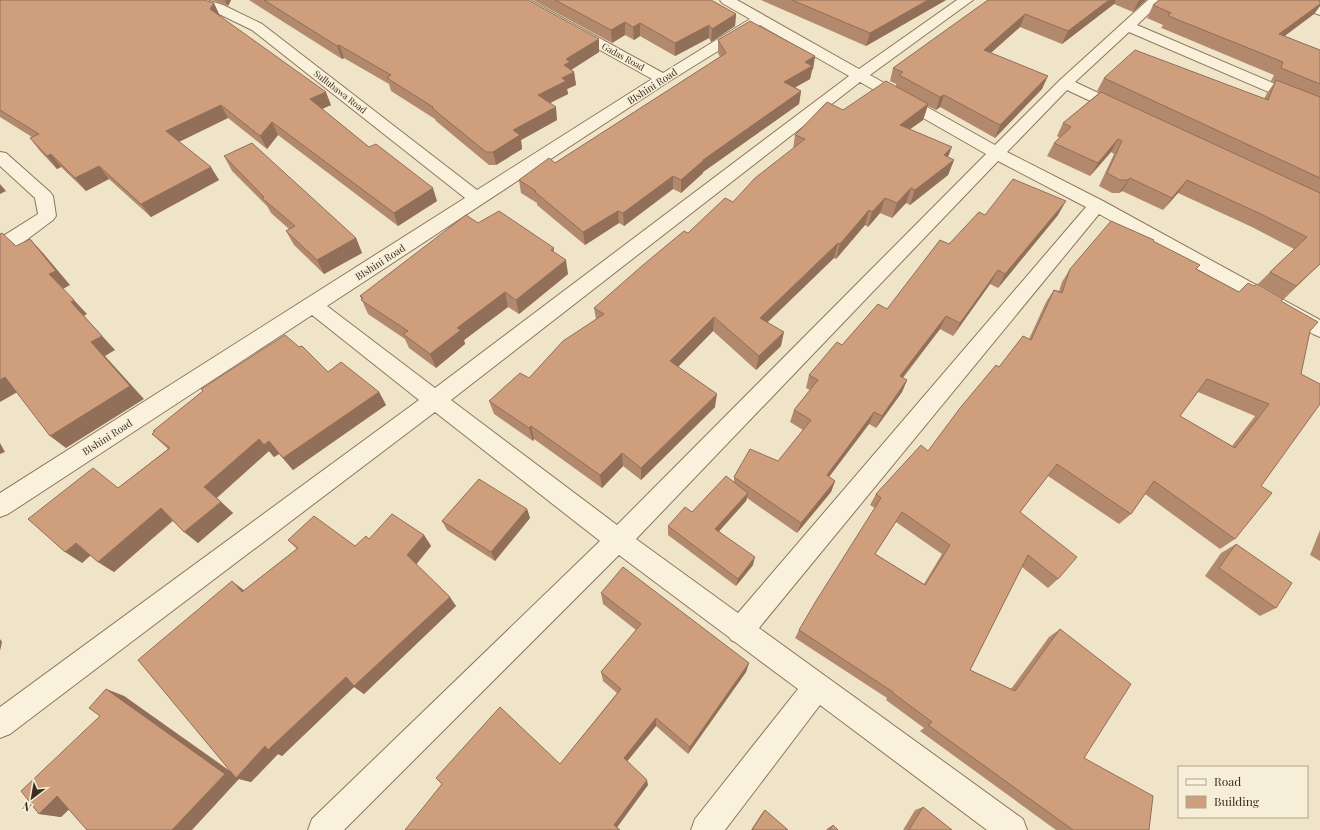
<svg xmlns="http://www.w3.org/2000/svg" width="1320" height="830" font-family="'Playfair Display',serif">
	<rect width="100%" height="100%" fill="#f0e4c8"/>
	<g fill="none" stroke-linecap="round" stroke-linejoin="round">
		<!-- street casing -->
		<g stroke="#8d765c" stroke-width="2">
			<path id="street" d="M 186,0 L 207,0 L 223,5 L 262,24 L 477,190 L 652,79 L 515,3 L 513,0 L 530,0 L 663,73 L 750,19 L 722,3 L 720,0 L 737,0 L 859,69 L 957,0 L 973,0 L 870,75 L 995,145 L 1060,80 L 1148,0 L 1163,0 L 1137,25 L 1320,103 L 1320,114 L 1129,32 L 1075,82 L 1128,107 L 1130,110 L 1128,113 L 1122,115 L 1116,113 L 1067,90 L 1007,152 L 1103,201 L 1320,320 L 1320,337 L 1313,334 L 1099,214 L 759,628 L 1023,819 L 1027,830 L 987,830 L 820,705 L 725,830 L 691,830 L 695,819 L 798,689 L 735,642 L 731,640 L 730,638 L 619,555 L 344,830 L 308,830 L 312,819 L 600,541 L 435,412 L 10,734 L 0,738 L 0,707 L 419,400 L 312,315 L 8,514 L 0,517 L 0,493 L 465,198 L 252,30 L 213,11 L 188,3 ZM 760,25 L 849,76 L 435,388 L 327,306 L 668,82 ZM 860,82 L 986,154 L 617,525 L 451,400 ZM 998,161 L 1086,207 L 738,613 L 636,539 Z
				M 1284,0 L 1304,0 L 1320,6 L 1320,15 L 1286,3 Z
				M 0,152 L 6,153 L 50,192 L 53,196 L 56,216 L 53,220 L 21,244 L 0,253 L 0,238 L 38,214 L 35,198 L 0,166 Z"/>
		</g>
		<!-- street -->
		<use href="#street" fill="#faf1dc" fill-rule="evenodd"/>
	</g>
	<!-- wall -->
	<path fill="#b2896c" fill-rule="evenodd" d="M 0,0 L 220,16 L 331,105 L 322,109 L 369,147 L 437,201 L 398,226 L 278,135 L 267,149 L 228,118 L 179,142 L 219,180 L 151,217 L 109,179 L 86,191 L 61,167 L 57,169 L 40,151 L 30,138 L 32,137 L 0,117 Z
		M 212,0 L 231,0 L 228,6 Z
		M 249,0 L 528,0 L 599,52 L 571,70 L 574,72 L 576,85 L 567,89 L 568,94 L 550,103 L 557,120 L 521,140 L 522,149 L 496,165 L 489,165 L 436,121 L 435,119 L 391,91 L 389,84 L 344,58 L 342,59 Z
		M 533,0 L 711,0 L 736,14 L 735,26 L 711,42 L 709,38 L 675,56 L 640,36 L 634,40 L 625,35 L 612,43 Z
		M 761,0 L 946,0 L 866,46 Z
		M 988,0 L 1146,0 L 1133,12 L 1114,4 L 1062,44 L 1020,27 L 991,53 L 1042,89 L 995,138 L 940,107 L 936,110 L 928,106 L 923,120 L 910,129 L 948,157 L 954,160 L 948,175 L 910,205 L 906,203 L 892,218 L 880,213 L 868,227 L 865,225 L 836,259 L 834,258 L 767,323 L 781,346 L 756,370 L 713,331 L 678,367 L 715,407 L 641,480 L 623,466 L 602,488 L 534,439 L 533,441 L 494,414 L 489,401 L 529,378 L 596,319 L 594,308 L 688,233 L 733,202 L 793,149 L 795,135 L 843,110 L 896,86 L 896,84 L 890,81 L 893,68 Z
		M 1159,0 L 1320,0 L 1320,6 L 1314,14 L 1284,36 L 1320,50 L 1320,264 L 1284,299 L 1258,284 L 1270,272 L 1294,249 L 1252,227 L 1178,193 L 1163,210 L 1122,191 L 1119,193 L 1112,193 L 1099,186 L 1114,154 L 1111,152 L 1090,176 L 1047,156 L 1054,143 L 1060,138 L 1057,136 L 1063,123 L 1100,92 L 1097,91 L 1104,78 L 1264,99 L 1267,93 L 1275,82 L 1271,81 L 1274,75 L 1164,29 L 1161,28 L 1163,25 L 1147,18 L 1153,5 Z
		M 718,40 L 815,56 L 813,69 L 812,70 L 810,79 L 795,87 L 801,91 L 799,104 L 703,172 L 703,173 L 681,193 L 673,189 L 624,226 L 619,223 L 585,245 L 537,205 L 537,203 L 521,193 L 519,180 L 555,163 L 720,57 L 718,53 Z
		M 224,156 L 356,238 L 362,253 L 324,274 L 294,245 L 286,231 L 289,229 L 271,213 L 267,206 L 232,171 Z
		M 985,215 L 1058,215 L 998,288 L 990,284 L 953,336 L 940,329 L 903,378 L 907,380 L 902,392 L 876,428 L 869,424 L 829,477 L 835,481 L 831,492 L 797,533 L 747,498 L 746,501 L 719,531 L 753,565 L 736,586 L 668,535 L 668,526 L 692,512 L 734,482 L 734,477 L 778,461 L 803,430 L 790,422 L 794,410 L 810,390 L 806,388 L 809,375 L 842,345 L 887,309 L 949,244 Z
		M 478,223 L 554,248 L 554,253 L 568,274 L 519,314 L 508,307 L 464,340 L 465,344 L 436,368 L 409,348 L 405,339 L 368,314 L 360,296 Z
		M 1153,241 L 1196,269 L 1239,292 L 1281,301 L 1310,331 L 1261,486 L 1235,539 L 1220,549 L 1145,494 L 1131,514 L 1119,524 L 1048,476 L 1020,512 L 1058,579 L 1048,588 L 1022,567 L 970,670 L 1011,689 L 1049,637 L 1060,629 L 1084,758 L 1149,830 L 1056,830 L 920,731 L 924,728 L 886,700 L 887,698 L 795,638 L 799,630 L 875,508 L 870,505 L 876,494 L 928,451 L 999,367 L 1029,339 L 1046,302 L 1054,290 L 1059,291 L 1062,282 L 1070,269 ZM 1198,392 L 1255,416 L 1232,446 L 1180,416 ZM 896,522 L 942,554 L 924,584 L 875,554 Z
		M 328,372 L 379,392 L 386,405 L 293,470 L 279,454 L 274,457 L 269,451 L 217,498 L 233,513 L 198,543 L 173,521 L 114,572 L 98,562 L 91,555 L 82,563 L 118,488 L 168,449 L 152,434 Z
		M 527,509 L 530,518 L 495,561 L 447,530 L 442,521 Z
		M 1320,530 L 1320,561 L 1310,555 Z
		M 424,535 L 431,546 L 416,564 L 456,606 L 364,694 L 354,687 L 282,756 L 278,754 L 251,782 L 239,779 L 69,809 L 61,817 L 39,814 L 100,716 L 106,689 L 124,696 L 231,772 L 244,590 L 297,549 L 288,540 L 355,546 L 369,539 Z
		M 1236,544 L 1276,608 L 1260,616 L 1205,576 L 1221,553 Z
		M 601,593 L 749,663 L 746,672 L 688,754 L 656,726 L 627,761 L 648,785 L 616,827 L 405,830 L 560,764 L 617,693 L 603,681 L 601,672 L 636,630 L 603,604 Z
		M 923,807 L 952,830 L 903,830 L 915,810 Z
		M 765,810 L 788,830 L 751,830 L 762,813 Z
		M 833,825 L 838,830 L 826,830 L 828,828 Z"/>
	<!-- shaded-wall -->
	<path fill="#916f58" d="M 225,0 L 231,0 L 228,6 Z
		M 928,0 L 946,0 L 866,46 L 870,33 Z
		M 1109,0 L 1116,0 L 1114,4 L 1062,44 L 1068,31 Z
		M 1139,0 L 1146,0 L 1133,12 Z
		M 214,3 L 220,16 L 210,9 Z
		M 1320,4 L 1320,6 L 1314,14 L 1270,47 L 1279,34 Z
		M 736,14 L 735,26 L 711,42 L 712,29 Z
		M 1025,14 L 1020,27 L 979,63 L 984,50 Z
		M 625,22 L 625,35 L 612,43 L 611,30 Z
		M 640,23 L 640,36 L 634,40 L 633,27 Z
		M 709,25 L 709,38 L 675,56 L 675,43 Z
		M 599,39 L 599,52 L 571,70 L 574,72 L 576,85 L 567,89 L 568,94 L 540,108 L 538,95 L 562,78 L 564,65 L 566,59 Z
		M 339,45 L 344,58 L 342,59 L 337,46 Z
		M 815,56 L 813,69 L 812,70 L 810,79 L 782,95 L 784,82 L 805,62 Z
		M 1048,76 L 1042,89 L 995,138 L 1000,125 Z
		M 801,91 L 799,104 L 703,172 L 703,173 L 681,193 L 681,180 L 703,160 Z
		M 326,92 L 331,105 L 315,112 L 310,99 Z
		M 944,95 L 940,107 L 936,110 L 940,97 Z
		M 928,104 L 923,120 L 895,140 L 900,125 Z
		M 221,105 L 228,118 L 174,144 L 166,131 Z
		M 556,107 L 557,120 L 521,140 L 522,149 L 496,165 L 493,152 L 513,130 Z
		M 272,122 L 278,135 L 267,149 L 260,136 Z
		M 1118,139 L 1111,152 L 1090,176 L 1098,163 Z
		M 952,147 L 946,162 L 944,155 Z
		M 51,154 L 61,167 L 57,169 L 47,156 Z
		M 954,160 L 948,175 L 910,205 L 915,190 Z
		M 99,166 L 109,179 L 86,191 L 75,178 Z
		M 211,167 L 219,180 L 151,217 L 141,204 Z
		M 673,176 L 673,189 L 624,226 L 623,213 Z
		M 1130,178 L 1122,191 L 1119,193 L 1128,180 Z
		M 1187,180 L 1178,193 L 1163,210 L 1172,198 Z
		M 0,184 L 6,191 L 0,194 Z
		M 433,188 L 437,201 L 398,226 L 394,213 Z
		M 911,188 L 906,203 L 892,218 L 897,203 Z
		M 885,198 L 880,213 L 868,227 L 872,212 Z
		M 1066,201 L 1058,215 L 998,288 L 1005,274 Z
		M 869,210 L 865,225 L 836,259 L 840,244 Z
		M 618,211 L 619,223 L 585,245 L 583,232 Z
		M 356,238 L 362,253 L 324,274 L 317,260 Z
		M 30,239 L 43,253 L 70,285 L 63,289 L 49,274 Z
		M 838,243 L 834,258 L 757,332 L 760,318 Z
		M 566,260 L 568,274 L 519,314 L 516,300 Z
		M 998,270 L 990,284 L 953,336 L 960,323 Z
		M 505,292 L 508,307 L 464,340 L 465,344 L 436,368 L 430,354 L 457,328 Z
		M 74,300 L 87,314 L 84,316 L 115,350 L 105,356 L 144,399 L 66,448 L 50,436 L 91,342 L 71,302 Z
		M 946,316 L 940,329 L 894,388 L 900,376 Z
		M 714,317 L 713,331 L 670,375 L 670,361 Z
		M 784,332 L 781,346 L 756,370 L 759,356 Z
		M 5,377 L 21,390 L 0,402 L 0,380 Z
		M 907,380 L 902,392 L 876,428 L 882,416 Z
		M 379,392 L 386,405 L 293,470 L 283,458 Z
		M 717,394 L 715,407 L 641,480 L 641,468 Z
		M 874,412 L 869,424 L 822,486 L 827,475 Z
		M 531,426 L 534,439 L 533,441 L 529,428 Z
		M 259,439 L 269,441 L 279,454 L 274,457 L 269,451 L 216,498 L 204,487 Z
		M 0,443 L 5,452 L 0,454 Z
		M 622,453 L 623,466 L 602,488 L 600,475 Z
		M 835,481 L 831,492 L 797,533 L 801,523 Z
		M 748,493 L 746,501 L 714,537 L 715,529 Z
		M 221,502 L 233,513 L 198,543 L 184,532 Z
		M 161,508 L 174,519 L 114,572 L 98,562 Z
		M 527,509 L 530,518 L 495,561 L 491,552 Z
		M 424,535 L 431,546 L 415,566 L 407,555 Z
		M 76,543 L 93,553 L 82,563 L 65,552 Z
		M 755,557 L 753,565 L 736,586 L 738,579 Z
		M 232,581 L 245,591 L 242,592 Z
		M 450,597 L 456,606 L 364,694 L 354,687 L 282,756 L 278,754 L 251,782 L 239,779 L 192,830 L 172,830 L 106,689 L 124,696 L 237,776 L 265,746 L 346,677 Z
		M 0,639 L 2,642 L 0,651 Z
		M 749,663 L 746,672 L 688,754 L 690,747 Z
		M 656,718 L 656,726 L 625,764 L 624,758 Z
		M 647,780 L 648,785 L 616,829 L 614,825 Z
		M 57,796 L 79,800 L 61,817 L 39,814 Z"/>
	<!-- building -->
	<path fill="#cf9f7d" stroke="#916f58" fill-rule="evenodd" d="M 0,0 L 204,0 L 214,3 L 210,9 L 326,92 L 310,99 L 369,147 L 376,144 L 433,188 L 394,213 L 272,122 L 260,136 L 221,105 L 166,131 L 211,167 L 141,204 L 99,166 L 75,178 L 51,154 L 47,156 L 30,138 L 39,134 L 0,110 Z
		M 264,0 L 528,0 L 599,39 L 566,59 L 570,62 L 564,65 L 574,72 L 562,78 L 566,81 L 538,95 L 556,107 L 513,130 L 520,135 L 493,152 L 486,152 L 432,108 L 433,107 L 387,78 L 391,75 L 339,45 L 337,46 Z
		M 555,0 L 711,0 L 736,14 L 712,29 L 709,25 L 675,43 L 640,23 L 633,27 L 625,22 L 611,30 Z
		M 792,0 L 928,0 L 870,33 Z
		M 988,0 L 1109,0 L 1068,31 L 1025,14 L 984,50 L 1048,76 L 1000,125 L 944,95 L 940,97 L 899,75 L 903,72 L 893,68 Z
		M 1159,0 L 1318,0 L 1320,1 L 1320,4 L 1279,34 L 1320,50 L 1320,84 L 1281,68 L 1283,62 L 1171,17 L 1168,15 L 1171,13 L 1153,5 Z
		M 750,21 L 815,56 L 805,62 L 812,66 L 784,82 L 801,91 L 703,160 L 704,160 L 681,180 L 673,176 L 623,213 L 618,211 L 583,232 L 535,192 L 536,191 L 519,180 L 549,158 L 555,163 L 726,53 L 718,40 Z
		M 1135,50 L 1268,100 L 1276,80 L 1320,97 L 1320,178 L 1104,78 Z
		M 886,81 L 928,104 L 900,125 L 952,147 L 944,155 L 954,160 L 915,190 L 911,188 L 897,203 L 885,198 L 872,212 L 869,210 L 840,244 L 838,243 L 760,318 L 784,332 L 759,356 L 714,317 L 670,361 L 717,394 L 641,468 L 622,453 L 600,475 L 531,426 L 529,428 L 489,401 L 520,373 L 529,378 L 563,341 L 604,314 L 594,308 L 643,265 L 684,231 L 688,233 L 725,198 L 733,202 L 755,178 L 805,139 L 795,135 L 827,102 L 843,110 Z
		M 1101,92 L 1320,193 L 1320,264 L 1296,286 L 1270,272 L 1307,237 L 1263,215 L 1187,180 L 1172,198 L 1130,178 L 1128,180 L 1120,180 L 1107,173 L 1122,141 L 1118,139 L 1098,163 L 1054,143 L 1071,127 L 1063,123 Z
		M 252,143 L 356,238 L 317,260 L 286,231 L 295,226 L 262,198 L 264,197 L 224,156 Z
		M 1013,179 L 1066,201 L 1005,274 L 998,270 L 960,323 L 946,316 L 900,376 L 907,380 L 882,416 L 874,412 L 827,475 L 835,481 L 801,523 L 734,477 L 750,449 L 778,461 L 811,420 L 794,410 L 818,380 L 809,375 L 837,342 L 842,345 L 878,304 L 887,309 L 940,240 L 949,244 L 979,212 L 985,215 Z
		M 499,211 L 554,248 L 551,250 L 566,260 L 516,300 L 505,292 L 457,328 L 461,330 L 430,354 L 403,334 L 408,331 L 361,300 L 363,298 L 360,296 L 466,215 L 478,223 Z
		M 1111,221 L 1154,240 L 1153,241 L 1200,265 L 1196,269 L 1239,292 L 1248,283 L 1254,286 L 1257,284 L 1283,299 L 1281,301 L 1318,322 L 1310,331 L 1301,374 L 1320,384 L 1320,404 L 1261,486 L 1272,493 L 1235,539 L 1154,481 L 1131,514 L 1057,464 L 1020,512 L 1077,557 L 1058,579 L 1028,555 L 970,670 L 1015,691 L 1060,629 L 1131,684 L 1084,758 L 1153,796 L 1149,830 L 1073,830 L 928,725 L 932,722 L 893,693 L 893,692 L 799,630 L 816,601 L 881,498 L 876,494 L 921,445 L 928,451 L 960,408 L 996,365 L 999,367 L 1023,336 L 1031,340 L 1054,290 L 1062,293 L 1070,269 ZM 1207,379 L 1269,404 L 1235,448 L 1180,416 ZM 902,512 L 950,545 L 925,585 L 875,554 Z
		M 2,233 L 16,246 L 30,239 L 56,271 L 49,274 L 74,300 L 71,302 L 102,336 L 91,342 L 130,386 L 50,436 L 5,377 L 0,380 L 0,234 Z
		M 285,335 L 299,347 L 302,346 L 328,372 L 341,362 L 379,392 L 283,458 L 269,441 L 264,445 L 259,439 L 204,487 L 221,502 L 184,532 L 161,508 L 98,562 L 76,543 L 65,552 L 28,519 L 93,468 L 118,488 L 170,448 L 152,434 L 155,431 L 153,431 L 203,391 L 201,389 Z
		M 726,476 L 748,493 L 715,529 L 755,557 L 738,579 L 668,526 L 685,507 L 692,512 Z
		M 479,479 L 527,509 L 491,552 L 442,521 Z
		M 392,514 L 424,535 L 407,555 L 450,597 L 354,686 L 346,677 L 268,750 L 265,746 L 236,778 L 138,660 L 232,581 L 242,592 L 298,548 L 288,540 L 314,516 L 355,546 L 366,536 L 369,539 Z
		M 1236,544 L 1292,583 L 1276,608 L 1219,568 Z
		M 623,567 L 749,663 L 690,747 L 656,718 L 624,758 L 647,780 L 614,825 L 620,830 L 405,830 L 442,784 L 436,778 L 500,707 L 560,764 L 621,689 L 601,672 L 641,624 L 601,593 Z
		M 106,689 L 225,774 L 172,830 L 87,830 L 57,796 L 39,814 L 21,791 L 100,716 L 89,708 Z
		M 923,807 L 952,830 L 909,830 Z
		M 765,810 L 788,830 L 752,830 Z
		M 833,825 L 838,830 L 830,830 Z"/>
	<g text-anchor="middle" stroke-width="3" stroke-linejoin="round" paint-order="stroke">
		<!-- far-street labels -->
		<g font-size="9" fill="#3d2e20" stroke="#f7eed8">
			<text transform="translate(623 57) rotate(29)" y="3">Gadas Road</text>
			<text transform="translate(340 92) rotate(38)" y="3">Sullubawa Road</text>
		</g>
		<!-- street labels -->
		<g font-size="10" fill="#3d2e20" stroke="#f7eed8">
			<text transform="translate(652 86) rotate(-33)" y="4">BIshini Road</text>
			<text transform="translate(380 262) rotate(-33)" y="4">BIshini Road</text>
			<text transform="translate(107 437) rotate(-33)" y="4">BIshini Road</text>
		</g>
	</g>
	<!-- legend -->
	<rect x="1178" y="766" width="130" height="52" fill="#f7eed8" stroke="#ada18e"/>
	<rect x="1186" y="779" width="20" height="6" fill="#faf1dc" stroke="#ada18e"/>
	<text x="1214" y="786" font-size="12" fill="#3d2e20">Road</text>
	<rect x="1186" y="796" width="20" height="12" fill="#cf9f7d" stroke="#ada18e"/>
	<text x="1214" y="806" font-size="12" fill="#3d2e20">Building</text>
	<!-- north arrow -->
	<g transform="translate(32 798) rotate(211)" stroke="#f7eed8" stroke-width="3" paint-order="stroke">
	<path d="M0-3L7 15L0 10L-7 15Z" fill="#3d2e20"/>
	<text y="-6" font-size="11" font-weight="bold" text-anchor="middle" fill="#3d2e20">N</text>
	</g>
</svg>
